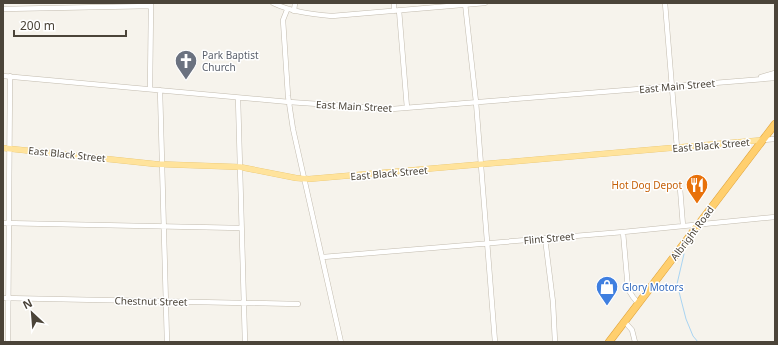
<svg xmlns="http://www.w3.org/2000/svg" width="778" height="345" font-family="'Noto Sans',sans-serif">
	<rect width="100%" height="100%" fill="#f6f3ec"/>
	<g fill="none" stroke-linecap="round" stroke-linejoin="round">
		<!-- stream -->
		<path stroke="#a9d4f2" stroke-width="1" d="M 684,254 L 677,284 L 686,319 L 693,336 L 698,342"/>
		<!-- minor casing -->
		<g stroke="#c2bbae" stroke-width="5.5">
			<path id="minor" d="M 273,3 C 292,12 311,14 332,16 L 485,3
				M 394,3 L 394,11
				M 465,3 L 476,102 L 495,342
				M 665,3 L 677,148
				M 3,9 L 151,6
				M 287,10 L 283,20 L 288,96 L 293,129 L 341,342
				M 399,10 L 407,108
				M 294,11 L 295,3
				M 3,76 L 289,102 L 392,109 L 775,78
				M 761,77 L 775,73
				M 150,89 L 151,5
				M 160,90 L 167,342
				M 238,98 L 245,342
				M 763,140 L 775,139
				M 680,188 L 683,226
				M 3,223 L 241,228
				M 623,232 L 628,289 L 633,297 L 638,303
				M 545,238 L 553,302 L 555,342
				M 323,257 L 623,232 L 775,217
				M 3,298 L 298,304
				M 624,321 L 632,330 L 635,342
				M 8,342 L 10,76"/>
		</g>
		<!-- major casing -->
		<g stroke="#e6c16a" stroke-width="6">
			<path id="major" d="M 3,148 L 155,164 L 240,167 L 296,178 L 309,179 L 763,140"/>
		</g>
		<!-- highway casing -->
		<g stroke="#e0a43c" stroke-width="8">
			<path id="highway" d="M 609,342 L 775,124"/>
		</g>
		<!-- minor -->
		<use href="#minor" stroke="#fff" stroke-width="4.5"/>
		<!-- major -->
		<use href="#major" stroke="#ffe39c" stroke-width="5.5"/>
		<!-- highway -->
		<use href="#highway" stroke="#ffcf6e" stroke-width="7"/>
	</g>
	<!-- icons -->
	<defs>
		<g id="church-pin" transform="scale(1.15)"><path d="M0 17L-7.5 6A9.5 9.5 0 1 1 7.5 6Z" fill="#6b7280" stroke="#fff"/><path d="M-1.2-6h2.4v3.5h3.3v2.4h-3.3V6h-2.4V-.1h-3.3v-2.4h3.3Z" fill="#fff"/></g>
		<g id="restaurant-pin" transform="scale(1.15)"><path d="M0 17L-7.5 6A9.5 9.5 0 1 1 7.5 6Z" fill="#e8710a" stroke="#fff"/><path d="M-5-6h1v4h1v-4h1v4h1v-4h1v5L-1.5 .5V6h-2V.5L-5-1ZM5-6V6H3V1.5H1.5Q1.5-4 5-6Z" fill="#fff"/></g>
		<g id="shop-pin" transform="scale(1.15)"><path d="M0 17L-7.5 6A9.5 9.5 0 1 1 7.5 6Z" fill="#3f7fe0" stroke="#fff"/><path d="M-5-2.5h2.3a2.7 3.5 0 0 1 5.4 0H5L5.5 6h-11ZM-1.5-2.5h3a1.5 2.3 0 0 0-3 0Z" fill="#fff"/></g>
	</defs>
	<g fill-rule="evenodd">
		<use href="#church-pin" x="186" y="61"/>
		<use href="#restaurant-pin" x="697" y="185"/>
		<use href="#shop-pin" x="607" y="287"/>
	</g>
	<g text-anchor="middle" stroke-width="3" stroke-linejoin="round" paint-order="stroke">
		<!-- worship labels -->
		<g font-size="10" fill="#5b616d" stroke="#fff" text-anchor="start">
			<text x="202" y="59">Park Baptist<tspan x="202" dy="12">Church</tspan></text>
		</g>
		<!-- street labels -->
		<g font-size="10" fill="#4b4439" stroke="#fff">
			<text transform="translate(677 86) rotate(-5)" y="4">East Main Street</text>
			<text transform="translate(354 106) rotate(3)" y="4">East Main Street</text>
			<text transform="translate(711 145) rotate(-5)" y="4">East Black Street</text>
			<text transform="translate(67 154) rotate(6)" y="4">East Black Street</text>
			<text transform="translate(389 173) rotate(-5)" y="4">East Black Street</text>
			<text transform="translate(692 233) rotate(-53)" y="4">Albright Road</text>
			<text transform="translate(549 238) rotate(-5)" y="4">Flint Street</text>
			<text transform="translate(151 301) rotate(1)" y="4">Chestnut Street</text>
		</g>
		<!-- food labels -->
		<g font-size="10" fill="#c56008" stroke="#fff" text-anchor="end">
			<text x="682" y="189">Hot Dog Depot</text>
		</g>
		<!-- shop labels -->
		<g font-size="10" fill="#366cbe" stroke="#fff" text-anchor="start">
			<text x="622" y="291">Glory Motors</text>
		</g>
	</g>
	<!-- border -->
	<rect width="778" height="345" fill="none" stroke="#4b4439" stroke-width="8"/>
	<!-- north arrow -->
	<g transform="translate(32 313) rotate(334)" stroke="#ffffff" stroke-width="3" paint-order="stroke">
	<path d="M0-3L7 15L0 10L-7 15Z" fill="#4b4439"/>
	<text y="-6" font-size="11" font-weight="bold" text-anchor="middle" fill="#4b4439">N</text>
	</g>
	<!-- scale -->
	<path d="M14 30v6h112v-6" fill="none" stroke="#4b4439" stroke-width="2"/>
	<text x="20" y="30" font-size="12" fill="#4b4439" stroke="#ffffff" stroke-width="3" paint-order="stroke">200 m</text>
</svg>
